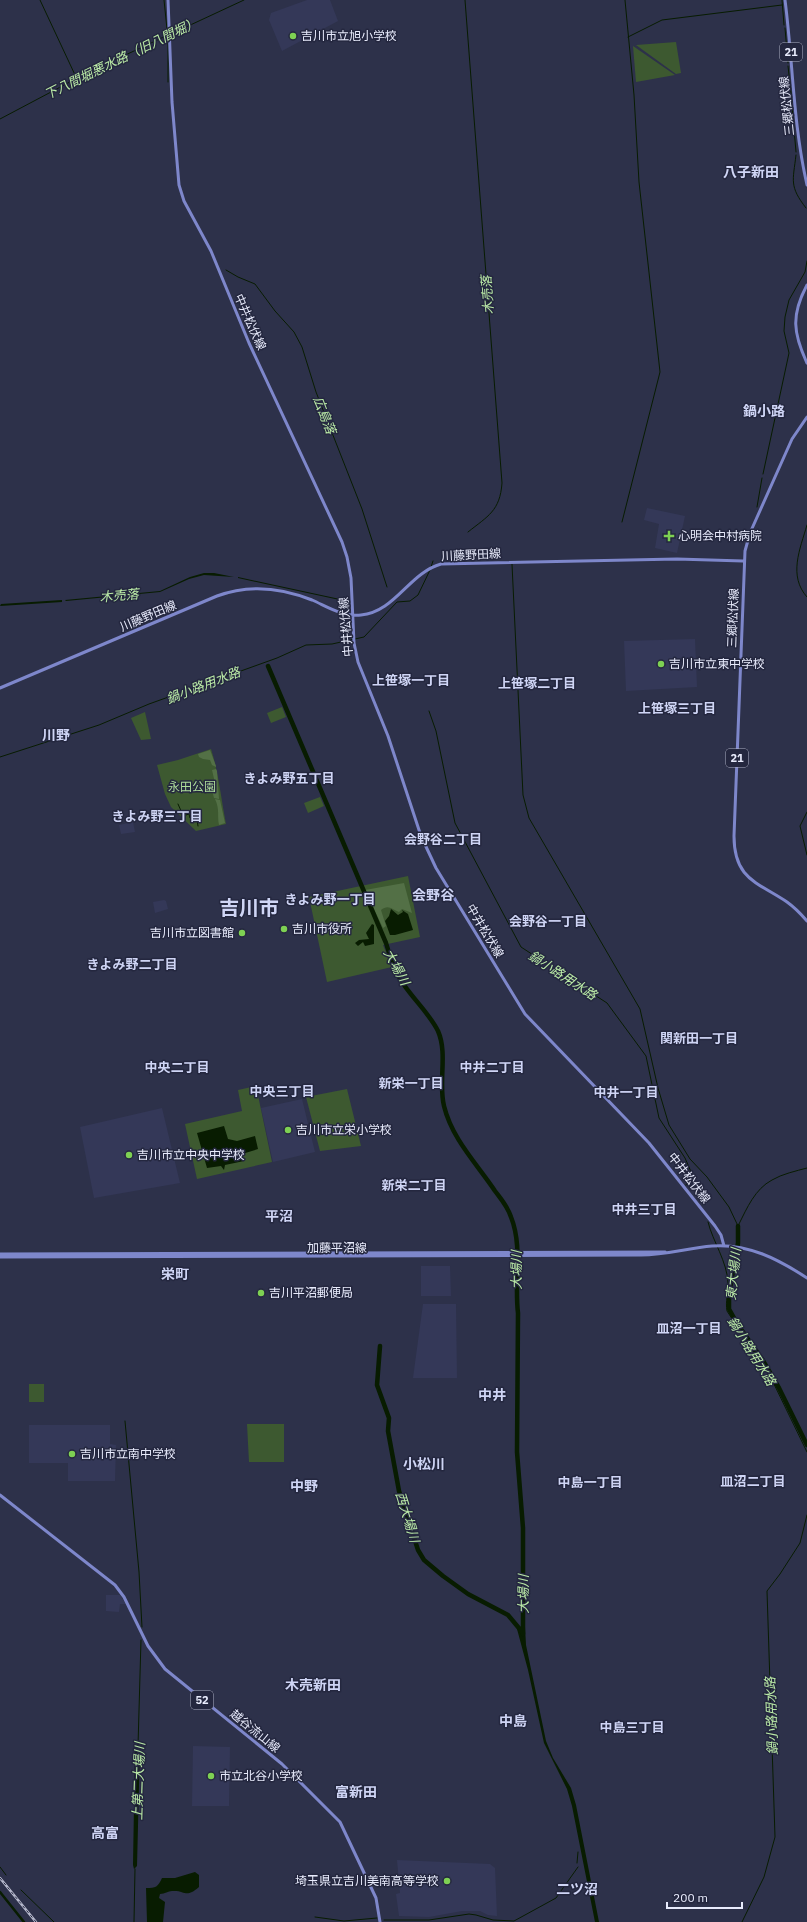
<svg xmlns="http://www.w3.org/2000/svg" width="807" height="1922" font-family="'IBM Plex Sans','Noto Sans JP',sans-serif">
	<rect width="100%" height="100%" fill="#2d314a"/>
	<!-- built -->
	<path fill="#343858" d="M 307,0 L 330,0 L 338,21 L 282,51 L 269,20 L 271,13 Z
		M 647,508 L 685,516 L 677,553 L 655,548 L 659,524 L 644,520 Z
		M 695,639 L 697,687 L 626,691 L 624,641 Z
		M 133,822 L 135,832 L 121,834 L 119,825 Z
		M 164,900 L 166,901 L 168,909 L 155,913 L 153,902 Z
		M 302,1099 L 315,1152 L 273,1162 L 261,1108 Z
		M 162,1108 L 180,1183 L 94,1198 L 80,1127 Z
		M 421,1266 L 450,1266 L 451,1296 L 421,1296 Z
		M 423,1304 L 456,1304 L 457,1378 L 413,1378 Z
		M 29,1425 L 110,1425 L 110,1444 L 116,1445 L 115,1481 L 68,1481 L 68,1463 L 29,1463 Z
		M 106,1595 L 120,1595 L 126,1604 L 120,1604 L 119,1612 L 106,1611 Z
		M 193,1746 L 230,1747 L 229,1806 L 192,1806 Z
		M 397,1860 L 490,1864 L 495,1868 L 497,1916 L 488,1915 L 480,1911 L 462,1911 L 429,1917 L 399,1916 L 396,1894 L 400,1893 Z"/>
	<!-- green -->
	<path fill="#3d5930" d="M 676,42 L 681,73 L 676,74 L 636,45 Z
		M 633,46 L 675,75 L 636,82 Z
		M 282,707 L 286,717 L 271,723 L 267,713 Z
		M 145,712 L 151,739 L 141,740 L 131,718 Z
		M 211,749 C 219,774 221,799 226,824 L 196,831 L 171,807 L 165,794 L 157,765 L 178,760 Z
		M 320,797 L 324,806 L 308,813 L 304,803 Z
		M 408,876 L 420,937 L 383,945 L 392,967 L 327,982 L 309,897 Z
		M 256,1086 L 272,1162 L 197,1179 L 185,1124 L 242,1111 L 238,1090 Z
		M 347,1089 L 361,1146 L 320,1151 L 306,1097 Z
		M 29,1384 L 44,1384 L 44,1402 L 29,1402 Z
		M 247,1424 L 284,1424 L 284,1462 L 249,1462 Z"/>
	<!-- forest -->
	<path fill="#537046" d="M 210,750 L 216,766 L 216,767 L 212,765 L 210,760 L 203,759 L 199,757 L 198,754 Z
		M 216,769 L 217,771 L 219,799 L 214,798 L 211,786 L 215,783 L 212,770 Z
		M 215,799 L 220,800 L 225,823 L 219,825 C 217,815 220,810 215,799 Z
		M 404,883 L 412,913 L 402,909 L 399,912 C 392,909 388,904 381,910 L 386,926 L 383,928 L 365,890 Z"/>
	<!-- water -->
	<path fill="#081c01" d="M 204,573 L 214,573 L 234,577 L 204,575 L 189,579 L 160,592 L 66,601 L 65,600 L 160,591 L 190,577 Z
		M 238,577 L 349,601 L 349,602 L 238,578 Z
		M 62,600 L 62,602 L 0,606 L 1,604 Z
		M 391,909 L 398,915 L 403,912 L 402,910 L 408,914 L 413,930 L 395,935 L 390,935 L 385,921 L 389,916 Z
		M 372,924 L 374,925 L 374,944 L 365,946 L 363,942 L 358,946 L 355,943 L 359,940 L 369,939 L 366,933 Z
		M 224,1126 L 228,1139 L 237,1141 L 255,1136 L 258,1149 L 242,1154 L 244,1161 L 225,1165 L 224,1170 L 221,1166 L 207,1168 L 197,1133 Z
		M 525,1627 L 526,1645 L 546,1741 L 553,1758 L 571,1788 L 576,1805 L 599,1922 L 595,1922 L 572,1806 L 567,1789 L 544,1743 L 528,1670 L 517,1629 Z
		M 135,1746 L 140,1746 L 137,1866 L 134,1869 L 133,1865 Z
		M 195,1872 L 199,1875 L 199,1887 C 185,1899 186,1890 172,1891 C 168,1891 165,1894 160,1894 L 159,1898 L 165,1902 L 163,1922 L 147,1922 L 146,1888 C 156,1888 158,1887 162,1878 L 175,1878 Z"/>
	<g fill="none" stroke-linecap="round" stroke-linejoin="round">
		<!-- stream -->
		<path stroke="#081c01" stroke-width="1" d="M 40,0 L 76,77
			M 164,0 L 167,29
			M 465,0 L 502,483 C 500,511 488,516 468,532
			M 782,0 L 784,25
			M 785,28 L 788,63
			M 171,34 L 244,0
			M 628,37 L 662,20 L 782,5
			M 168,38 L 168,82
			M 788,66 L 792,102
			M 792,106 L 796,152
			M 0,119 L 85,74 L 168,35
			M 796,155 C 793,181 789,186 806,208
			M 226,270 L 238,277 L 255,284 L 275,311 L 294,332 L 302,347 L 316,392 L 362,509 L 387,587
			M 763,474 L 789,353 L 784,331 L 785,317 L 789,300 L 805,272 L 807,261
			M 757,507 L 762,478
			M 622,522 L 660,372 L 639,182 L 634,95 L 625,0
			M 807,525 C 800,549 788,576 807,597
			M 512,564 L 523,795 L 529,818 L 640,1009 L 658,1088 L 669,1125 L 690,1159 L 707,1177 L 729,1207 L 738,1226
			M 431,567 L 433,561
			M 429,711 L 436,731 L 455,823 L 521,947 L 607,1003 L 646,1056 L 659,1118 L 685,1158 L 692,1174 L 686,1185
			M 0,757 L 99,725 L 149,704 L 277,658 L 306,645 L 332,644 L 364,637 L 397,602 L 410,601 L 418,595 L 430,570
			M 178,804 L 182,813 L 185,812 L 186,815 L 189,814 L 190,818 L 193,817 L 194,820 L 197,820 L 198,826
			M 807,812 L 800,826 L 807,855
			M 708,1222 C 713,1242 727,1261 728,1283 C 729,1293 725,1301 727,1311 L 772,1380 L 807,1452
			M 739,1224 C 747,1208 755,1189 772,1180 C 782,1174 796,1171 807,1168
			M 125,1421 L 139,1572 L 142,1627
			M 138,1746 L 141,1640
			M 577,1863 L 578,1852
			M 0,1867 L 6,1875
			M 21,1890 L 54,1922
			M 315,1917 L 344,1921 L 377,1918
			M 384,1920 L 429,1920 L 469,1914 L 476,1915 L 493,1920 L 514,1921 L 556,1898 L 578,1867
			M 134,1922 L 135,1869
			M 742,1922 L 764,1877 L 775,1837 L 767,1591 L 780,1574 L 800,1543 L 807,1515"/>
		<!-- canal -->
		<path stroke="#081c01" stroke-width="2.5" d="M 0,1892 L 24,1922"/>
		<!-- river -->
		<path stroke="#081c01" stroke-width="4.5" d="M 268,666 L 386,943 C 390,957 394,970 402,982 C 413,999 429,1013 438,1031 C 448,1054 438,1082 444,1106 C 452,1139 477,1164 495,1191 C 501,1199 508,1207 511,1217 C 523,1247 514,1281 518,1313 L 517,1452 L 523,1528 L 523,1634
			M 738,1226 L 738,1243 L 729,1294 L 729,1309 L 738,1325 L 762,1359 L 779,1388 L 807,1445
			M 380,1346 L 377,1385 L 389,1418 L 388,1431 L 399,1491 L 418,1550 L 424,1560 L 443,1576 L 468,1594 L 508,1615 L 523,1633"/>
		<!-- major -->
		<path stroke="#7e87cb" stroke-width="3" d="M 168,0 L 172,102 L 179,185 L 184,201 L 211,251 L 249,343 L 342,542 L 347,557 L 351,578 L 354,643 L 358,662 L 388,736 L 421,836 L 436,868 L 525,1014 L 649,1143 L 715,1226 L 721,1235 L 724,1246
			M 785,0 C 793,62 793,124 807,185
			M 807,285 C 791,315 793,333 807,363
			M 807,417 L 792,439 L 750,533 L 745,551 L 734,836 C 734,879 757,882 787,902 C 794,907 801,914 807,921
			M 0,688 L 217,596 C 249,584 282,588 312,600 C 328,607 343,617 361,615 C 395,612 409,573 441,564 L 677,559 L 743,561
			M 0,1254 L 665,1252
			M 0,1257 L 641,1255 C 666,1255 688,1248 712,1246 C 747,1243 778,1259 807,1278
			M 0,1495 L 115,1585 L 124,1597 L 148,1646 L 165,1669 L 282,1764 L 340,1822 L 376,1898 L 380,1922"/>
		<!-- rail casing -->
		<g stroke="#b7bace" stroke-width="2.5">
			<path id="rail" d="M 0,1878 L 36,1922"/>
		</g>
		<!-- rail -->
		<use href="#rail" stroke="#24273f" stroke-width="1" stroke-dasharray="3" stroke-linecap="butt"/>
	</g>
	<!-- markers -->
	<g fill="#7ed153" stroke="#24273f" stroke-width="1.5">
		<circle cx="293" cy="36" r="4"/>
		<path d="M667 530h4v4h4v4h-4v4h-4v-4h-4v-4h4z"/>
		<circle cx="661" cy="664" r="4"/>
		<circle cx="284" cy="929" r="4"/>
		<circle cx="242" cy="933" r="4"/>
		<circle cx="288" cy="1130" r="4"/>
		<circle cx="129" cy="1155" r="4"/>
		<circle cx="261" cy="1293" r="4"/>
		<circle cx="72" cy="1454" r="4"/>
		<circle cx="211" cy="1776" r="4"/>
		<circle cx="447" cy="1881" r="4"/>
	</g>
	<g text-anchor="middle" stroke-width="3" stroke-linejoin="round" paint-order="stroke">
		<!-- shield labels -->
		<g fill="#24273f" stroke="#adb0c3" stroke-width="1">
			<rect x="780" y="43" width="22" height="18" rx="3"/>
			<rect x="726" y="749" width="22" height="18" rx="3"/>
			<rect x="191" y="1691" width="22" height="18" rx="3"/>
		</g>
		<g font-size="11" font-weight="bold" fill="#e8ebfc">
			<text x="791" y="56">21</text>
			<text x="737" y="762">21</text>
			<text x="202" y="1704">52</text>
		</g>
		<!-- poi labels -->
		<g font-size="12" fill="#e8ebfc" stroke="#24273f" text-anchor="start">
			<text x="301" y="40">吉川市立旭小学校</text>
			<text x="678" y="540">心明会中村病院</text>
			<text x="669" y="668">吉川市立東中学校</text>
			<text x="292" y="933">吉川市役所</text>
			<text x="234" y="937" text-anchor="end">吉川市立図書館</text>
			<text x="296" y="1134">吉川市立栄小学校</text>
			<text x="137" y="1159">吉川市立中央中学校</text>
			<text x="269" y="1297">吉川平沼郵便局</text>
			<text x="80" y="1458">吉川市立南中学校</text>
			<text x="219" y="1780">市立北谷小学校</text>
			<text x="439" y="1885" text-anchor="end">埼玉県立吉川美南高等学校</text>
		</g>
		<!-- street labels -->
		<g font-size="12" fill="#e8ebfc" stroke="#24273f">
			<text transform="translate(787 106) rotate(-96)" y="4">三郷松伏線</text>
			<text transform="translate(250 322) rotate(66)" y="4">中井松伏線</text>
			<text transform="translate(471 555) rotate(-3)" y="4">川藤野田線</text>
			<text transform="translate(148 616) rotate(-23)" y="4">川藤野田線</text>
			<text transform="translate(733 618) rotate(-88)" y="4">三郷松伏線</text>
			<text transform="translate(346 627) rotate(-95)" y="4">中井松伏線</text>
			<text transform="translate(485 931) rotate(59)" y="4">中井松伏線</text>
			<text transform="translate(689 1178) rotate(52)" y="4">中井松伏線</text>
			<text x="337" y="1252">加藤平沼線</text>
			<text transform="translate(255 1731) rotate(39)" y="4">越谷流山線</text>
		</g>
		<!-- park labels -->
		<g font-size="12" fill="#aedd9a" stroke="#24273f">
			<text x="192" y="791">永田公園</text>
		</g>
		<!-- water labels -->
		<g font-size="13" font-style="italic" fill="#bbeba7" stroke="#24273f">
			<text transform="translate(121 58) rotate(-26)" y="5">下八間堀悪水路（旧八間堀）</text>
			<text transform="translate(487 295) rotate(-94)" y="5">木売落</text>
			<text transform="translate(325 415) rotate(69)" y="5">広島落</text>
			<text transform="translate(119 595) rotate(-5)" y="5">木売落</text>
			<text transform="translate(203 685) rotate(-21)" y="5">鍋小路用水路</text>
			<text transform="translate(397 967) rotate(61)" y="5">大場川</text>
			<text transform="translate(563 975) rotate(33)" y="5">鍋小路用水路</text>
			<text transform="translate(516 1270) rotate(-90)" y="5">大場川</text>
			<text transform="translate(733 1274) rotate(-84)" y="5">東大場川</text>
			<text transform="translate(752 1351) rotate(58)" y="5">鍋小路用水路</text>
			<text transform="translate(408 1517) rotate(73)" y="5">西大場川</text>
			<text transform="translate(523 1594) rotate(-90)" y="5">大場川</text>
			<text transform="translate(771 1716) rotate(-92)" y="5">鍋小路用水路</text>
			<text transform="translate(138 1781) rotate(-88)" y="5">上第二大場川</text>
		</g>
		<!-- neighbourhood labels -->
		<g font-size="13" font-weight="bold" fill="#cfd5f5" stroke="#24273f">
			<text x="411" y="685">上笹塚一丁目</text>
			<text x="537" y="688">上笹塚二丁目</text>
			<text x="677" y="713">上笹塚三丁目</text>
			<text x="289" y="783">きよみ野五丁目</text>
			<text x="157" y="821">きよみ野三丁目</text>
			<text x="443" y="844">会野谷二丁目</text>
			<text x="330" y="904">きよみ野一丁目</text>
			<text x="548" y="926">会野谷一丁目</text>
			<text x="132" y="969">きよみ野二丁目</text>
			<text x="699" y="1043">関新田一丁目</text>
			<text x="177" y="1072">中央二丁目</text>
			<text x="492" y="1072">中井二丁目</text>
			<text x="411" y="1088">新栄一丁目</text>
			<text x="282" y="1096">中央三丁目</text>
			<text x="626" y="1097">中井一丁目</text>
			<text x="414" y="1190">新栄二丁目</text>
			<text x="644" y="1214">中井三丁目</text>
			<text x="689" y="1333">皿沼一丁目</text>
			<text x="753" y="1486">皿沼二丁目</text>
			<text x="590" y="1487">中島一丁目</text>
			<text x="632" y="1732">中島三丁目</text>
		</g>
		<!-- quarter labels -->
		<g font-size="14" font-weight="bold" fill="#cfd5f5" stroke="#24273f">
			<text x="751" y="177">八子新田</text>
			<text x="764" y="416">鍋小路</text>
			<text x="56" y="740">川野</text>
			<text x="433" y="900">会野谷</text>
			<text x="279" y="1221">平沼</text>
			<text x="175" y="1279">栄町</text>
			<text x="492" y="1400">中井</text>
			<text x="424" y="1469">小松川</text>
			<text x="304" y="1491">中野</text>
			<text x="313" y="1690">木売新田</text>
			<text x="513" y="1726">中島</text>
			<text x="356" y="1797">富新田</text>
			<text x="105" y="1838">高富</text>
			<text x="577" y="1894">二ツ沼</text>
		</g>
		<!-- town labels -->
		<g font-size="20" font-weight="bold" fill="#cfd5f5" stroke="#24273f">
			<text x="249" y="915">吉川市</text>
		</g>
	</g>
	<!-- scale -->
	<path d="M667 1902v6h75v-6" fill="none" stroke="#e8ebfc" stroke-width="2"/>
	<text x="673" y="1902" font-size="12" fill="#e8ebfc" stroke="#24273f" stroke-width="3" paint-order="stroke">200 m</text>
</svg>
